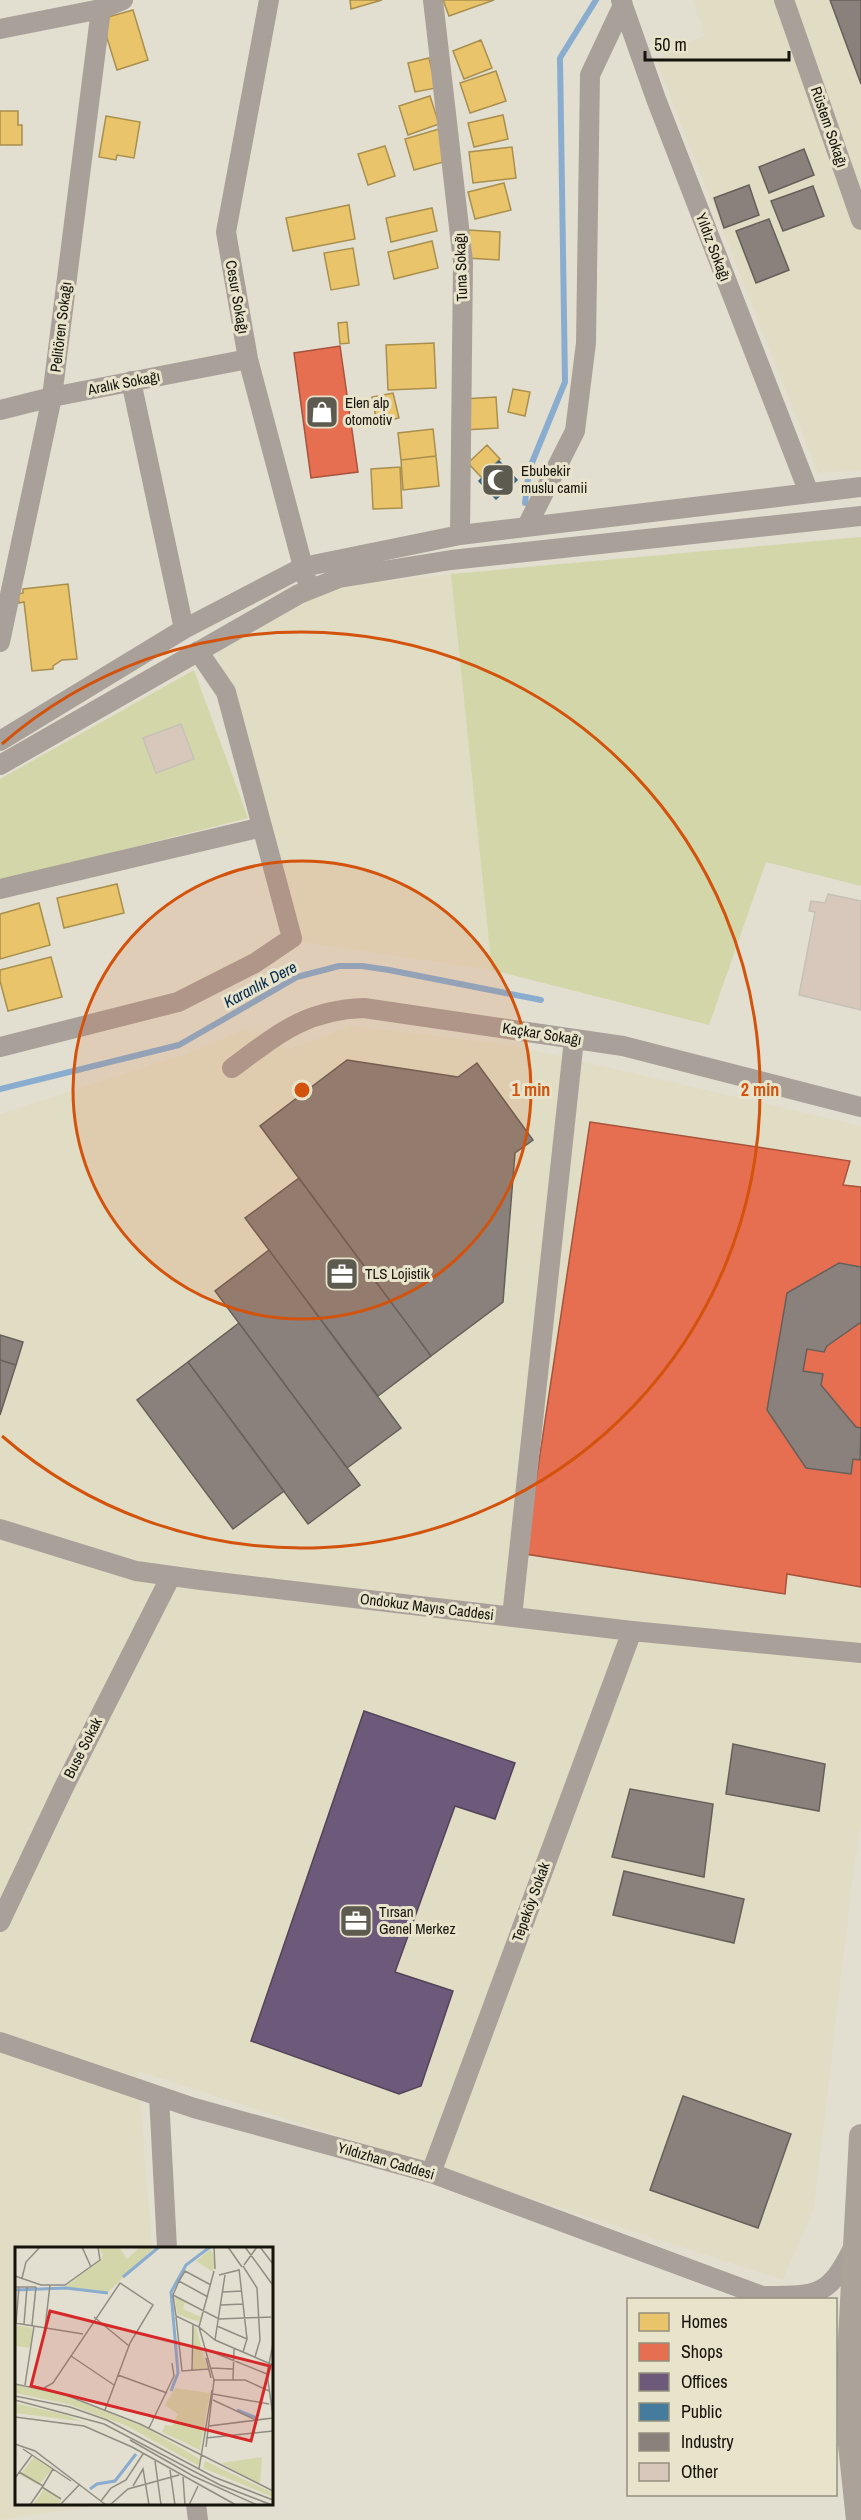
<svg xmlns="http://www.w3.org/2000/svg" width="861" height="2520" font-family="'Archivo Narrow',sans-serif">
	<rect width="100%" height="100%" fill="#e2dfd1"/>
	<!-- built -->
	<path fill="#e1dcc4" d="M 694,0 L 861,0 L 861,470 L 818,473 L 656,60 L 704,35 Z
		M 451,574 L 492,970 L 302,942 L 217,652 L 333,587 Z
		M 351,1026 L 511,1045 L 861,1126 L 861,1823 L 854,1867 L 814,2208 L 783,2280 L 138,2071 L 152,2248 L 16,2248 L 16,2504 L 106,2504 L 0,2520 L 0,1114 L 197,1050 L 246,1029 L 288,1050 Z"/>
	<!-- green -->
	<path fill="#d3d6a8" d="M 861,537 L 861,886 L 766,862 L 709,1025 L 492,970 L 451,574 Z
		M 194,670 L 248,818 L 0,881 L 0,779 Z"/>
	<!-- homes -->
	<path fill="#e9c46a" stroke="#a98f4e" stroke-width="1.5" d="M 350,0 L 382,0 L 351,9 Z
		M 443,0 L 494,0 L 449,16 Z
		M 133,10 L 148,60 L 117,70 L 101,19 Z
		M 481,40 L 492,68 L 464,79 L 453,51 Z
		M 429,58 L 436,88 L 415,92 L 408,63 Z
		M 496,71 L 506,101 L 470,113 L 460,83 Z
		M 430,96 L 439,124 L 408,135 L 399,106 Z
		M 0,111 L 18,111 L 18,125 L 22,125 L 22,145 L 0,145 Z
		M 503,115 L 508,139 L 474,147 L 468,123 Z
		M 106,116 L 140,122 L 134,158 L 117,155 L 116,160 L 99,157 Z
		M 439,129 L 447,161 L 414,170 L 405,139 Z
		M 385,146 L 395,176 L 368,185 L 358,154 Z
		M 512,147 L 516,178 L 473,183 L 469,152 Z
		M 504,183 L 511,210 L 475,219 L 468,192 Z
		M 349,205 L 355,239 L 293,251 L 286,218 Z
		M 432,208 L 437,231 L 391,242 L 386,218 Z
		M 468,230 L 500,232 L 499,260 L 467,258 Z
		M 432,241 L 438,268 L 394,279 L 388,252 Z
		M 353,248 L 359,285 L 331,290 L 324,253 Z
		M 347,322 L 349,343 L 340,344 L 338,323 Z
		M 434,343 L 436,388 L 388,390 L 386,345 Z
		M 513,389 L 530,392 L 525,416 L 508,412 Z
		M 393,393 L 399,418 L 377,423 L 372,397 Z
		M 496,397 L 498,428 L 464,430 L 463,399 Z
		M 433,429 L 436,456 L 401,460 L 398,433 Z
		M 487,445 L 500,459 L 481,477 L 468,463 Z
		M 436,456 L 439,486 L 403,490 L 401,460 Z
		M 400,467 L 402,508 L 373,509 L 371,469 Z
		M 68,584 L 77,659 L 62,660 L 53,666 L 53,669 L 32,671 L 24,602 L 19,603 L 18,594 L 23,593 L 23,589 Z
		M 117,884 L 124,913 L 64,928 L 57,898 Z
		M 39,903 L 50,945 L 0,959 L 0,914 Z
		M 51,957 L 62,997 L 8,1011 L 0,981 L 0,970 Z"/>
	<!-- shops -->
	<path fill="#e76f51" stroke="#a8533c" stroke-width="1.5" d="M 340,346 L 358,472 L 311,478 L 294,353 Z
		M 590,1122 L 850,1161 L 843,1185 L 861,1187 L 861,1587 L 787,1574 L 785,1594 L 525,1554 Z"/>
	<!-- offices -->
	<path fill="#6d597a" stroke="#534459" stroke-width="1.5" d="M 364,1711 L 515,1763 L 495,1819 L 455,1806 L 395,1972 L 453,1991 L 421,2086 L 399,2094 L 251,2041 Z"/>
	<!-- public -->
	<path fill="#457b9d" stroke="#375c71" stroke-width="1.5" d="M 499,461 L 517,480 L 496,499 L 479,481 Z"/>
	<!-- industry -->
	<path fill="#8a817c" stroke="#67605a" stroke-width="1.5" d="M 830,0 L 861,0 L 861,84 Z
		M 804,149 L 814,175 L 769,193 L 759,167 Z
		M 749,185 L 759,215 L 724,228 L 714,198 Z
		M 813,186 L 824,216 L 783,231 L 771,201 Z
		M 769,219 L 789,270 L 756,283 L 736,231 Z
		M 347,1060 L 458,1077 L 477,1063 L 533,1140 L 515,1153 L 503,1302 L 431,1356 L 260,1126 Z
		M 299,1178 L 431,1356 L 378,1396 L 245,1218 Z
		M 269,1250 L 401,1428 L 347,1468 L 215,1291 Z
		M 839,1263 L 861,1267 L 861,1322 L 827,1346 L 824,1352 L 807,1349 L 803,1371 L 823,1374 L 821,1385 L 856,1427 L 861,1428 L 860,1460 L 853,1459 L 851,1474 L 806,1468 L 767,1410 L 787,1293 Z
		M 239,1323 L 360,1485 L 308,1524 L 188,1362 Z
		M 0,1335 L 23,1342 L 16,1365 L 0,1360 Z
		M 0,1360 L 16,1365 L 0,1415 Z
		M 188,1362 L 284,1491 L 233,1529 L 137,1400 Z
		M 733,1744 L 825,1764 L 819,1811 L 726,1794 Z
		M 630,1789 L 713,1804 L 704,1877 L 612,1857 Z
		M 624,1871 L 744,1899 L 734,1943 L 613,1915 Z
		M 683,2096 L 791,2134 L 758,2228 L 650,2190 Z"/>
	<g fill="none" stroke-linecap="round" stroke-linejoin="round">
		<!-- stream -->
		<path stroke="#8aadcf" stroke-width="6" d="M 525,503 L 529,470 L 565,382 L 560,58 L 596,0
			M 0,1089 L 179,1045 L 297,977 L 339,966 L 362,966 L 389,970 L 541,1000"/>
	</g>
	<!-- building -->
	<path fill="#d7c8bb" stroke="#c6c0b7" stroke-width="1.5" d="M 181,724 L 194,759 L 156,773 L 143,738 Z
		M 828,894 L 861,901 L 861,1010 L 799,995 L 815,912 L 809,911 L 811,901 L 825,903 Z"/>
	<g fill="none" stroke-linecap="round" stroke-linejoin="round">
		<!-- minor -->
		<path stroke="#aaa09a" stroke-width="20" d="M 269,0 L 226,232 L 248,359 L 306,578
			M 433,0 L 463,262 L 460,535
			M 621,0 L 656,99 L 809,493
			M 784,0 L 861,220
			M 0,29 L 101,9 L 123,0
			M 131,381 L 184,629
			M 0,410 L 52,397 L 248,359
			M 527,526 L 575,431 L 586,343 L 590,75 L 623,5
			M 0,642 L 52,397 L 101,9
			M 0,741 L 184,629 L 303,567 L 460,535 L 861,487
			M 0,765 L 299,594 L 339,578 L 451,560 L 861,516
			M 0,889 L 262,827
			M 0,1047 L 178,1002 L 255,963 L 292,938 L 226,692 L 198,651
			M 232,1068 C 278,1034 305,1010 364,1008 L 623,1046 L 861,1107
			M 0,1529 L 136,1571 L 201,1580 L 632,1631 L 861,1653
			M 512,1617 L 574,1039
			M 0,1922 L 63,1789 L 171,1576
			M 0,2042 L 194,2108 L 431,2173 L 773,2300
			M 159,2096 L 167,2248
			M 431,2173 L 632,1631
			M 767,2296 C 818,2296 829,2296 853,2248
			M 196,2504 L 198,2520"/>
		<!-- major -->
		<path stroke="#aba39a" stroke-width="24" d="M 858,2520 L 850,2445 L 849,2357 L 861,2136"/>
	</g>
	<!-- distance rings -->
	<circle cx="302" cy="1090" r="229" fill="#d3520c" fill-opacity=".12"/>
	<g fill="none" stroke="#d3520c" stroke-width="3">
		<circle cx="302" cy="1090" r="229"/>
		<path d="M2 744A458 458 0 1 1 2 1436"/>
	</g>
	<!-- icons -->
	<defs>
		<g id="shop-square" transform="scale(1.725)"><rect x="-9" y="-9" width="18" height="18" rx="4" fill="#5d5a50" stroke="#e8e3cb"/><path d="M-5-2.5h2.3a2.7 3.5 0 0 1 5.4 0H5L5.5 6h-11ZM-1.5-2.5h3a1.5 2.3 0 0 0-3 0Z" fill="#fff"/></g>
		<g id="mosque-square" transform="scale(1.725)"><rect x="-9" y="-9" width="18" height="18" rx="4" fill="#5d5a50" stroke="#e8e3cb"/><path d="M3.5-4.9A6 6 0 1 0 3.5 4.9A5 5 0 1 1 3.5-4.9Z" fill="#fff"/></g>
		<g id="office-square" transform="scale(1.725)"><rect x="-9" y="-9" width="18" height="18" rx="4" fill="#5d5a50" stroke="#e8e3cb"/><path d="M-6-3h4V-5.5h4V-3h4V5H-6ZM-1-4.5V-3h2v-1.5ZM-6 0V1H6V0Z" fill="#fff"/></g>
	</defs>
	<g fill-rule="evenodd">
		<use href="#shop-square" x="322" y="412"/>
		<use href="#mosque-square" x="498" y="480"/>
		<use href="#office-square" x="342" y="1274"/>
		<use href="#office-square" x="356" y="1921"/>
	</g>
	<g text-anchor="middle" stroke-width="6" stroke-linejoin="round" paint-order="stroke">
		<!-- street labels -->
		<g font-size="15" fill="#15130b" stroke="#e8e3cb">
			<text transform="translate(829 127) rotate(71)" y="5">Rüstem Sokağı</text>
			<text transform="translate(713 247) rotate(69)" y="5">Yıldız Sokağı</text>
			<text transform="translate(461 267) rotate(-92)" y="5">Tuna Sokağı</text>
			<text transform="translate(237 297) rotate(80)" y="5">Cesur Sokağı</text>
			<text transform="translate(61 327) rotate(-83)" y="5">Pelitören Sokağı</text>
			<text transform="translate(124 383) rotate(-11)" y="5">Aralık Sokağı</text>
			<text transform="translate(542 1034) rotate(9)" y="5">Kaçkar Sokağı</text>
			<text transform="translate(427 1607) rotate(7)" y="5">Ondokuz Mayıs Caddesi</text>
			<text transform="translate(83 1748) rotate(-63)" y="5">Buse Sokak</text>
			<text transform="translate(531 1902) rotate(-70)" y="5">Tepeköy Sokak</text>
			<text transform="translate(386 2161) rotate(16)" y="5">Yıldızhan Caddesi</text>
		</g>
		<!-- poi labels -->
		<g font-size="15" fill="#15130b" stroke="#e8e3cb" text-anchor="start">
			<text x="345" y="408">Elen alp<tspan x="345" dy="17">otomotiv</tspan></text>
			<text x="521" y="476">Ebubekir<tspan x="521" dy="17">muslu camii</tspan></text>
			<text x="365" y="1279">TLS Lojistik</text>
			<text x="379" y="1917">Tırsan<tspan x="379" dy="17">Genel Merkez</tspan></text>
		</g>
		<!-- water labels -->
		<g font-size="16" font-style="italic" fill="#052b4f" stroke="#e8e3cb">
			<text transform="translate(260 984) rotate(-28)" y="6">Karanlık Dere</text>
		</g>
	</g>
	<!-- overview -->
	<g transform="translate(15 2247)">
		<rect width="258" height="258" fill="#e2dfd1"/>
		<path d="M 84,0 L 104,0 L 112,12 L 125,0 L 140,0 L 93,45 L 50,40 L 85,14 L 88,8 ZM 196,2 L 200,14 L 198,25 L 181,14 ZM 160,49 L 170,55 L 168,62 L 186,70 L 184,75 L 162,67 ZM 0,78 L 17,81 L 16,101 L 0,99 ZM 178,79 L 181,81 L 192,121 L 178,123 ZM 0,138 L 45,147 L 127,179 L 185,212 L 184,219 L 112,179 L 53,157 L 0,146 ZM 160,141 L 195,146 L 185,203 L 147,185 L 150,178 L 157,179 L 163,167 L 150,158 ZM 0,156 L 51,168 L 116,195 L 64,174 L 0,166 ZM 19,210 L 37,222 L 24,238 L 5,228 ZM 247,210 L 245,237 L 206,216 ZM 190,214 L 258,246 L 258,250 L 188,221 ZM 29,242 L 46,254 L 42,258 L 18,258 Z" fill="#d3d6a8"/>
		<path fill="none" stroke="#8aadcf" stroke-width="3" d="M 108,30 L 144,0M 0,43 L 51,41 L 93,46M 156,144 L 163,126 L 156,45 L 171,18 L 195,0M 222,163 L 242,171M 75,242 L 82,237 L 100,234 L 121,207"/>
		<path fill="none" stroke="#908d82" stroke-width="1.5" d="M 67,0 L 76,20M 199,0 L 200,22M 213,0 L 227,20M 230,0 L 257,37M 245,0 L 258,17M 229,18 L 242,0M 228,19 L 242,41 L 245,93 L 240,110M 224,22 L 232,92 L 228,105M 199,24 L 184,80 L 200,93 L 258,118M 204,28 L 224,23M 0,29 L 26,38 L 50,38 L 85,13 L 83,0M 7,31 L 11,15 L 25,0M 164,34 L 170,24 L 196,38M 258,36 L 258,94M 0,40 L 21,40M 208,45 L 227,44M 158,48 L 204,72 L 256,70M 206,58 L 228,57M 79,70 L 114,99M 161,70 L 167,124 L 194,122M 0,76 L 68,87M 1,76 L 4,40M 9,77 L 12,40M 17,78 L 21,40M 202,79 L 232,92M 30,81 L 35,38M 200,93 L 210,28M 258,97 L 252,127 L 258,169M 190,102 L 252,127M 56,109 L 99,138M 191,111 L 196,131M 196,121 L 218,122M 177,124 L 178,78M 103,128 L 152,146M 198,133 L 230,133 L 254,144M 218,133 L 219,102M 0,137 L 48,147 L 125,177 L 258,244M 10,138 L 19,79M 29,141 L 38,136 L 105,36 L 138,58 L 115,96 L 90,163M 198,147 L 254,157M 0,149 L 55,160 L 92,173 L 199,230 L 258,253M 0,153 L 89,177 L 205,238 L 257,258M 198,153 L 241,173M 0,170 L 69,179 L 117,200 L 221,258M 194,179 L 258,171M 134,181 L 159,129 L 157,116M 191,191 L 258,184M 115,193 L 178,229 L 242,258M 0,197 L 20,204 L 91,258M 191,200 L 199,133 L 184,80 L 161,69 L 158,48 L 164,34 L 193,50M 8,202 L 56,234M 140,214 L 146,258M 184,222 L 197,143M 155,223 L 160,258M 4,225 L 28,239 L 38,222M 168,230 L 170,258M 0,231 L 17,208M 118,239 L 128,222 L 134,258M 27,240 L 46,252M 86,254 L 96,241 L 111,233 L 128,207M 15,258 L 28,239M 45,258 L 65,237M 95,258 L 113,242 L 164,228M 174,258 L 183,239"/>
		<path fill="#d62828" fill-opacity="0.15" stroke="#d62828" stroke-width="3" d="M 35,64 L 255,119 L 236,194 L 16,139 Z"/>
		<rect width="258" height="258" fill="none" stroke="#15130b" stroke-width="3"/>
	</g>
	<circle cx="302" cy="1090" r="9" fill="#d3520c" stroke="#e8e3cb" stroke-width="3"/>
	<g font-size="18" text-anchor="middle" font-weight="bold" fill="#d3520c" stroke="#e8e3cb" stroke-width="6" stroke-linejoin="round" paint-order="stroke">
		<text x="531" y="1096">1 min</text>
		<text x="760" y="1096">2 min</text>
	</g>
	<!-- legend -->
	<rect x="627" y="2298" width="210" height="198" fill="#e8e3cb" stroke="#94907e" stroke-width="1.5"/>
	<rect x="639" y="2313" width="30" height="18" fill="#e9c46a" stroke="#94907e" stroke-width="1.5"/>
	<text x="681" y="2328" font-size="18" fill="#15130b">Homes</text>
	<rect x="639" y="2343" width="30" height="18" fill="#e76f51" stroke="#94907e" stroke-width="1.5"/>
	<text x="681" y="2358" font-size="18" fill="#15130b">Shops</text>
	<rect x="639" y="2373" width="30" height="18" fill="#6d597a" stroke="#94907e" stroke-width="1.5"/>
	<text x="681" y="2388" font-size="18" fill="#15130b">Offices</text>
	<rect x="639" y="2403" width="30" height="18" fill="#457b9d" stroke="#94907e" stroke-width="1.5"/>
	<text x="681" y="2418" font-size="18" fill="#15130b">Public</text>
	<rect x="639" y="2433" width="30" height="18" fill="#8a817c" stroke="#94907e" stroke-width="1.5"/>
	<text x="681" y="2448" font-size="18" fill="#15130b">Industry</text>
	<rect x="639" y="2463" width="30" height="18" fill="#d7c8bb" stroke="#94907e" stroke-width="1.5"/>
	<text x="681" y="2478" font-size="18" fill="#15130b">Other</text>
	<!-- scale -->
	<path d="M645 51v9h144v-9" fill="none" stroke="#15130b" stroke-width="3"/>
	<text x="654" y="51" font-size="18" fill="#15130b" stroke="#e8e3cb" stroke-width="4.5" paint-order="stroke">50 m</text>
</svg>
